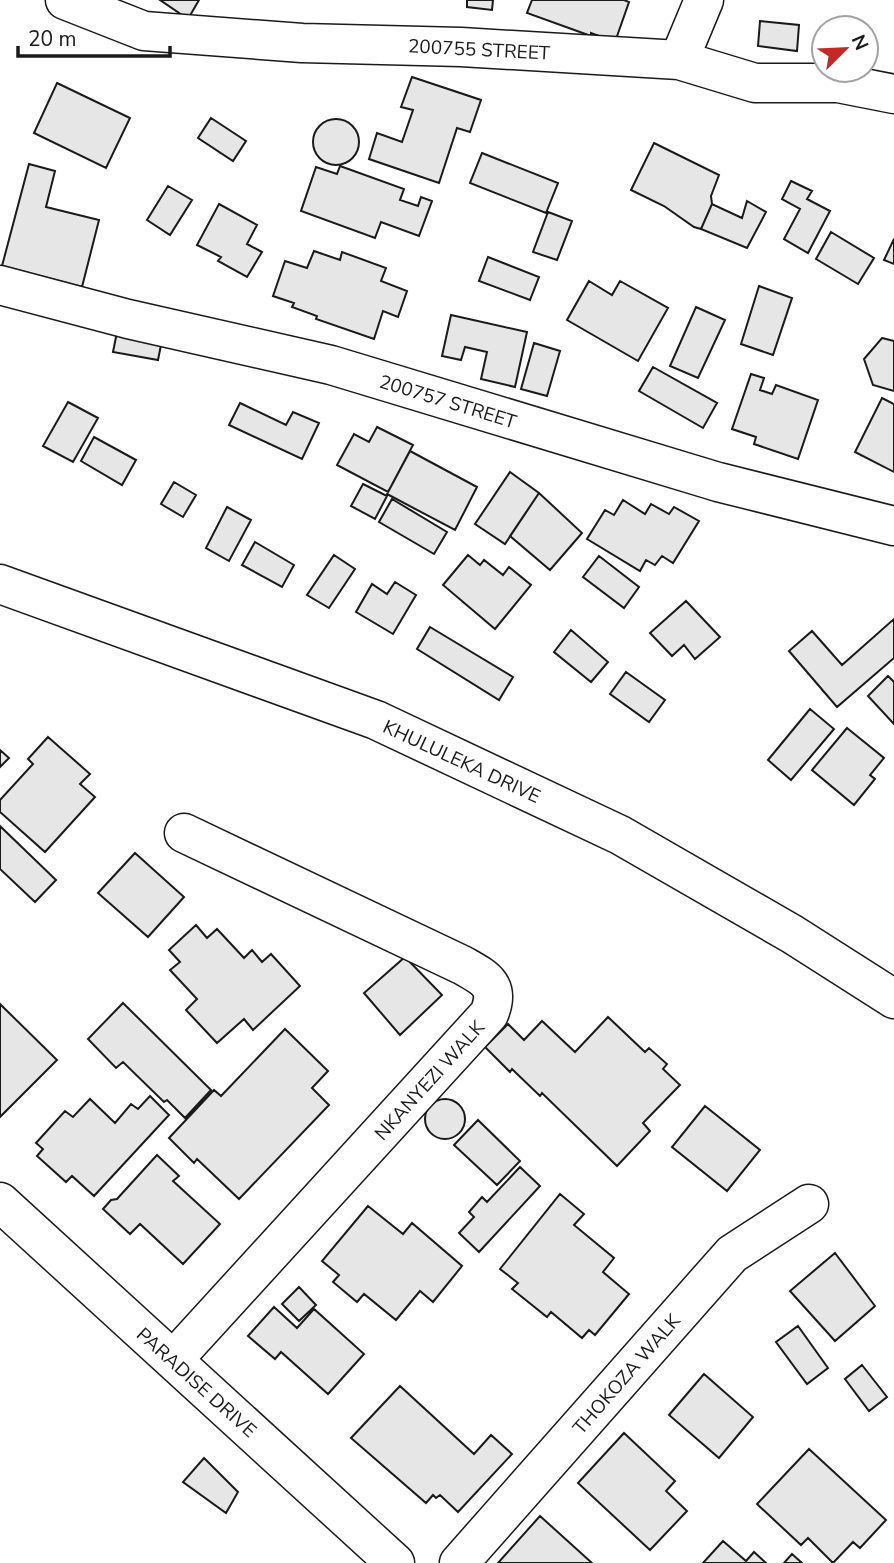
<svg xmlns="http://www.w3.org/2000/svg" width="894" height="1563" font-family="'Nunito Sans',sans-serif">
	<rect width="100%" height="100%" fill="#fff"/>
	<!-- building -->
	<path fill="#e6e6e6" stroke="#1a1a1a" stroke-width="2" d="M 160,0 L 199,0 L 188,19 Z
		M 467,0 L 493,0 L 492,10 L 467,7 Z
		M 532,0 L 624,0 L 629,2 L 615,42 L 591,33 L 591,36 L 527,13 Z
		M 760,21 L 799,25 L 797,51 L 758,46 Z
		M 412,77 L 481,100 L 470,132 L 457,128 L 439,183 L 369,159 L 377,133 L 402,142 L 413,110 L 401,107 Z
		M 57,83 L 130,118 L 106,168 L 34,133 Z
		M 211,118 L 246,141 L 233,161 L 198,138 Z
		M313 142a23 23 0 1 1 46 0a23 23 0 1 1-46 0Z
		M 654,143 L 719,175 L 711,196 L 712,204 L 701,229 L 694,227 L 664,206 L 631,190 Z
		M 482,153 L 558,183 L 546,213 L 470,183 Z
		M 29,164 L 55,171 L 46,207 L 99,220 L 82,287 L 2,266 Z
		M 340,166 L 404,189 L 400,200 L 418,206 L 421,197 L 432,201 L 419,236 L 381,222 L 375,238 L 301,211 L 316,167 L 337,174 Z
		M 791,181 L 812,191 L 807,199 L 830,211 L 808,253 L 784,239 L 800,209 L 782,199 Z
		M 168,186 L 192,200 L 170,235 L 147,220 Z
		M 747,201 L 766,212 L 747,248 L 701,229 L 712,204 L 742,218 Z
		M 219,204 L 257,225 L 247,244 L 262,252 L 247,277 L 218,261 L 221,257 L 197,245 Z
		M 548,212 L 572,221 L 557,260 L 533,252 Z
		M 831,232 L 874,258 L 858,284 L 816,259 Z
		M 894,239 L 894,264 L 884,260 Z
		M 314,251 L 340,260 L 342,252 L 386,268 L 381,281 L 407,291 L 398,317 L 383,311 L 374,339 L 316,319 L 317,316 L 292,307 L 294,303 L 273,296 L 285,261 L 307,268 Z
		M 488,257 L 539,277 L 530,300 L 479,281 Z
		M 589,281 L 612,295 L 620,281 L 668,308 L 638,361 L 567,320 Z
		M 759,286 L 792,298 L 773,355 L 741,344 Z
		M 696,307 L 725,320 L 698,378 L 670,366 Z
		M 451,315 L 527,332 L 515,387 L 481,379 L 487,352 L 465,347 L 461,360 L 442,356 Z
		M 117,332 L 162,340 L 158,360 L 113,352 Z
		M 882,338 L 894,341 L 894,391 L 873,385 L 864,359 Z
		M 534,343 L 560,351 L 547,396 L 521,389 Z
		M 653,367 L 717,403 L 703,428 L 639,391 Z
		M 751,374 L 764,378 L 760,390 L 772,394 L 776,385 L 818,400 L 798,459 L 754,444 L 756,437 L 732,429 Z
		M 882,398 L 894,404 L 894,472 L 855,452 Z
		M 68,402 L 98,418 L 73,462 L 43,446 Z
		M 240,403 L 286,425 L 293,412 L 319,423 L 302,459 L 229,425 Z
		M 377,427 L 413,445 L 388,492 L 337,465 L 354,434 L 369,442 Z
		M 94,437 L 136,460 L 122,485 L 81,461 Z
		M 410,451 L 477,487 L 455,530 L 387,494 Z
		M 510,472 L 539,493 L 505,544 L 475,524 Z
		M 174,482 L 196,495 L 183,517 L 161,504 Z
		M 363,484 L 387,496 L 375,519 L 351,506 Z
		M 539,493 L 582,533 L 550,570 L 510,536 Z
		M 392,499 L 447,532 L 434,554 L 379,522 Z
		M 623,500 L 645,514 L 651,504 L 669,514 L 674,507 L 699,521 L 673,563 L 662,556 L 655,565 L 646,560 L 640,571 L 587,539 L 605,510 L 614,515 Z
		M 227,507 L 251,520 L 229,561 L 206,548 Z
		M 255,542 L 294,565 L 282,587 L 242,565 Z
		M 334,555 L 355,569 L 329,608 L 307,595 Z
		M 468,555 L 480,565 L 484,560 L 503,575 L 509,567 L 531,585 L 495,629 L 443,585 Z
		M 599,556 L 639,587 L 624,608 L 583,577 Z
		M 395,582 L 416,595 L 393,634 L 356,612 L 372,584 L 387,594 Z
		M 686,601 L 720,637 L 695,659 L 684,645 L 672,656 L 650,633 Z
		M 894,619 L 894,658 L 837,707 L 789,651 L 812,631 L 842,665 Z
		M 430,627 L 513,677 L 499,700 L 417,649 Z
		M 571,630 L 608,662 L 591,682 L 554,652 Z
		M 626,672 L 665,700 L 649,722 L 610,694 Z
		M 888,676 L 894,682 L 894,724 L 868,696 Z
		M 810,709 L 834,729 L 791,780 L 768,760 Z
		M 847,728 L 884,758 L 870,775 L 875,779 L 854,805 L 812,770 Z
		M 48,737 L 90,774 L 80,784 L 95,797 L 45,852 L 0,812 L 0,800 L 33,764 L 28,759 Z
		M 0,750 L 9,758 L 0,767 Z
		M 0,826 L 56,880 L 35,902 L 0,869 Z
		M 135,853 L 184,897 L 148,937 L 98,893 Z
		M 196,925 L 207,938 L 217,929 L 244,958 L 252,950 L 262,962 L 271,954 L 300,986 L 253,1030 L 244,1019 L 217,1043 L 186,1010 L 197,999 L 170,970 L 180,962 L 169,950 Z
		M 405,957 L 442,995 L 400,1035 L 364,993 Z
		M 123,1003 L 211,1090 L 185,1118 L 167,1100 L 164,1102 L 123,1062 L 116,1068 L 88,1039 Z
		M 0,1004 L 57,1060 L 0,1117 Z
		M 608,1017 L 645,1052 L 649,1048 L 667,1064 L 663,1069 L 680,1085 L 643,1123 L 650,1131 L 617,1166 L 542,1093 L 540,1096 L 512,1069 L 510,1072 L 485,1047 L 508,1024 L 524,1040 L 542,1021 L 575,1052 Z
		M 285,1029 L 328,1071 L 312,1088 L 329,1105 L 239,1199 L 197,1159 L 194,1163 L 169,1138 L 214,1090 L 221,1096 Z
		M 150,1096 L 169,1115 L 94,1196 L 72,1176 L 66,1182 L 37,1156 L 43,1149 L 36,1143 L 65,1111 L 73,1117 L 90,1099 L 115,1123 L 131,1104 L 138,1109 Z
		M425 1119a20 20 0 1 1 40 0a20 20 0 1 1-40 0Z
		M 705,1106 L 760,1150 L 727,1191 L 672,1147 Z
		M 478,1120 L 520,1161 L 497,1185 L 454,1145 Z
		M 157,1155 L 179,1176 L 173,1181 L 220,1224 L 183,1264 L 140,1224 L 130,1234 L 103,1209 L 111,1200 L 117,1199 Z
		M 520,1167 L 540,1186 L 479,1252 L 459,1233 L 474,1217 L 469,1212 L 482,1197 L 487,1202 Z
		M 560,1194 L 584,1214 L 574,1225 L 614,1258 L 603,1272 L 629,1294 L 595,1335 L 589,1330 L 582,1338 L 551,1312 L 547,1317 L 512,1289 L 518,1283 L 500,1269 Z
		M 368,1206 L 403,1234 L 412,1223 L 462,1266 L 433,1302 L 420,1291 L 396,1320 L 364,1294 L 357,1302 L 333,1282 L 339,1275 L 322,1261 Z
		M 835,1253 L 875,1306 L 835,1341 L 790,1291 Z
		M 299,1287 L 316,1305 L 299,1321 L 282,1304 Z
		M 274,1307 L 297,1328 L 314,1309 L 364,1354 L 328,1394 L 281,1352 L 275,1359 L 248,1336 Z
		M 798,1326 L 828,1368 L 807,1384 L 776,1342 Z
		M 862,1365 L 887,1397 L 869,1411 L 845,1379 Z
		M 704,1374 L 753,1417 L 719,1458 L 669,1415 Z
		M 400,1386 L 474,1454 L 491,1435 L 512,1454 L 458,1512 L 440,1495 L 436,1498 L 433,1495 L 426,1503 L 351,1438 Z
		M 624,1433 L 675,1481 L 666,1491 L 687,1511 L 650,1550 L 578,1483 Z
		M 809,1449 L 886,1520 L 860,1548 L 853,1542 L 833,1563 L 808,1538 L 801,1545 L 757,1504 Z
		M 204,1458 L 238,1492 L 226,1513 L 183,1482 Z
		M 540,1516 L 592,1563 L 498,1563 Z
		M 723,1541 L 746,1561 L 754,1552 L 766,1563 L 703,1563 Z
		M 792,1554 L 802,1563 L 784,1563 Z"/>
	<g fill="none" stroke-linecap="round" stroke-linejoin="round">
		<!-- minor casing -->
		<g stroke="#1a1a1a" stroke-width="41">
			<path id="minor" d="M 65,0 L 144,31 L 302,43 L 461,47 L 679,60 L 755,83 L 838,83 L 894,94
				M 679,60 L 704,0
				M 0,285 L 128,319 L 331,365 L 718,482 L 894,526
				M 0,584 L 376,720 L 620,835 L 792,934 L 894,999
				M 0,1202 L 395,1563
				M 173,1360 L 489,1014 C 501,985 485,978 462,965 L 184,833
				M 459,1563 L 732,1254 L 809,1204"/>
		</g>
		<!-- minor -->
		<use href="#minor" stroke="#fff" stroke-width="38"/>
	</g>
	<g text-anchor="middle" stroke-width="5" stroke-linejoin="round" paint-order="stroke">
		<!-- street labels -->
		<g font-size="19" fill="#1a1a1a" stroke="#fff">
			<text transform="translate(479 49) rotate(3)" y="7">200755 STREET</text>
			<text transform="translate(448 401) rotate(17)" y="7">200757 STREET</text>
			<text transform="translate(462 761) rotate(25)" y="7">KHULULEKA DRIVE</text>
			<text transform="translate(429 1080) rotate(-48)" y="7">NKANYEZI WALK</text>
			<text transform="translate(626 1374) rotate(-49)" y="7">THOKOZA WALK</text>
			<text transform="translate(197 1382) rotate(42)" y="7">PARADISE DRIVE</text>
		</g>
	</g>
	<!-- north arrow -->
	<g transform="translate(845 49) rotate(66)"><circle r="33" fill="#ffffff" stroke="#a3a3a3" stroke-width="2"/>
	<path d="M0-5L12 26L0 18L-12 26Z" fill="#c62828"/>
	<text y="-10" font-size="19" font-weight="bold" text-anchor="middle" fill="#1a1a1a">N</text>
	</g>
	<!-- scale -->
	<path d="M18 46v10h152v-10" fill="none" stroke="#1a1a1a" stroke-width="3.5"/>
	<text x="28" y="46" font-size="21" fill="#1a1a1a" stroke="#ffffff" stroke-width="5" paint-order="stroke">20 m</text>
</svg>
